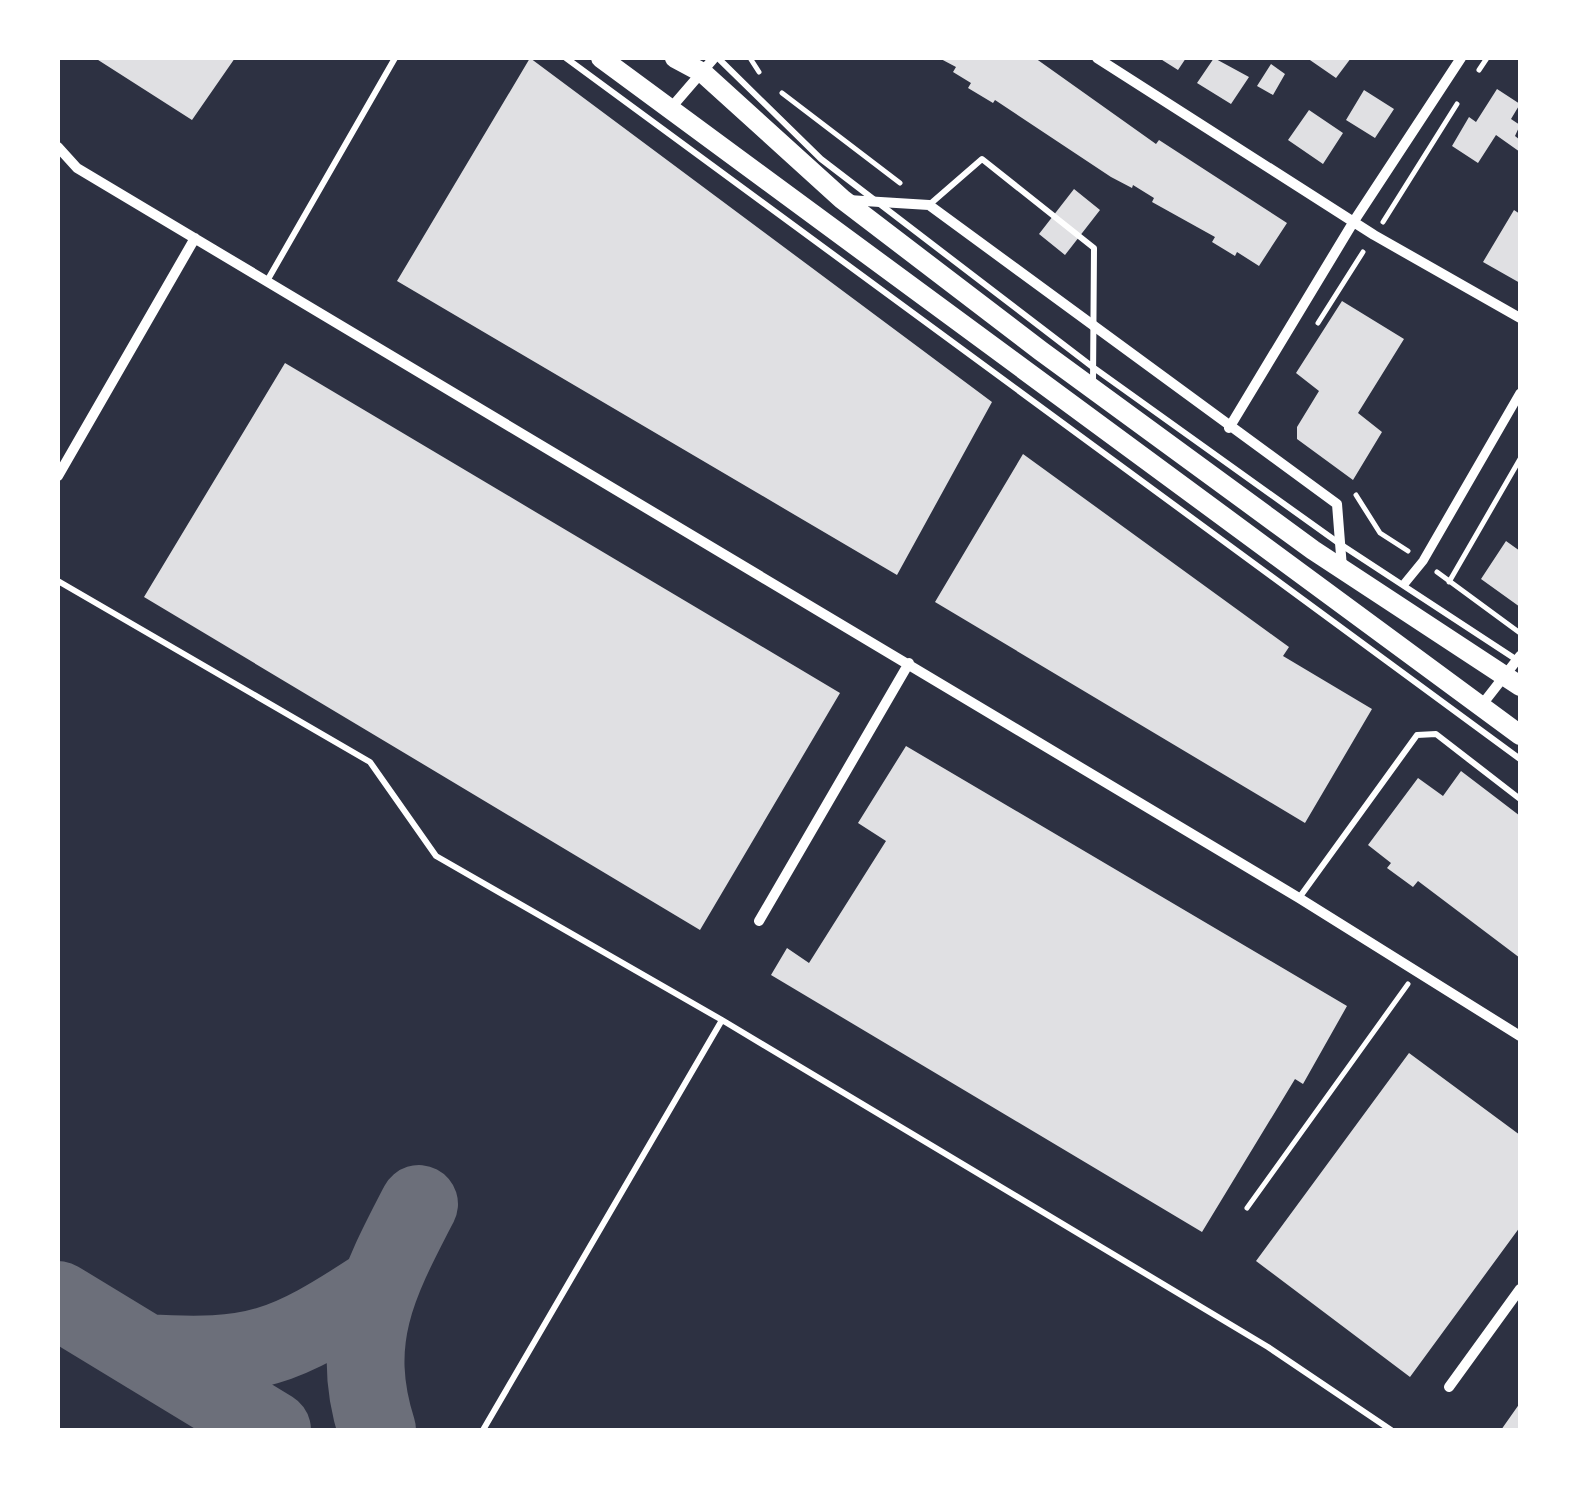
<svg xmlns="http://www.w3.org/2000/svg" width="1578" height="1488" font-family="'Nunito Sans',sans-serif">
	<rect width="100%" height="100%" fill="#2d3142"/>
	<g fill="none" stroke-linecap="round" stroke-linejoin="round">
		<!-- taxiway -->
		<path stroke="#6c6f7a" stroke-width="78" d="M 58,1300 L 272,1430
			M 145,1353 C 255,1360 284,1348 376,1288
			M 377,1430 C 348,1339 378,1283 419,1204"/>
	</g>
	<!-- building -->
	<path fill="#e0e0e3" d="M 95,58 L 235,58 L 192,120 Z
		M 530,58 L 992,402 L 897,575 L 397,281 Z
		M 939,58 L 1035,58 L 1156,144 L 1159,140 L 1287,223 L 1259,266 L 1237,252 L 1235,256 L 1212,242 L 1215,237 L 1152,202 L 1154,198 L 1133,185 L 1132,188 L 1111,177 L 995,100 L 993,103 L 968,88 L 971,83 L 953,72 L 956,67 Z
		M 1159,58 L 1186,58 L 1178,70 Z
		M 1214,58 L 1249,77 L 1231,104 L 1197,83 Z
		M 1307,58 L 1351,58 L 1336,78 Z
		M 1271,64 L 1285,74 L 1273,95 L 1257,86 Z
		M 1497,89 L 1520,104 L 1511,119 L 1520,125 L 1515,136 L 1520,140 L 1520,152 L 1496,135 L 1478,163 L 1452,146 L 1469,117 L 1476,122 Z
		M 1364,90 L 1394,109 L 1375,138 L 1346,120 Z
		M 1309,110 L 1343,133 L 1323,164 L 1288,140 Z
		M 1074,189 L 1100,210 L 1065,255 L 1039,234 Z
		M 1514,210 L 1520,214 L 1520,283 L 1483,262 Z
		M 1342,301 L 1404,339 L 1358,413 L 1382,432 L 1353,480 L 1297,439 L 1297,427 L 1319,391 L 1296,373 Z
		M 285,363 L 840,693 L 700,930 L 144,597 Z
		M 1023,454 L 1289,647 L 1283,656 L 1372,709 L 1305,823 L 935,602 Z
		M 1506,541 L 1520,551 L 1520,607 L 1481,579 Z
		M 906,746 L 1347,1006 L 1303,1084 L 1295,1079 L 1202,1232 L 771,975 L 787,948 L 809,963 L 886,841 L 858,823 Z
		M 1461,771 L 1520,816 L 1520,958 L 1418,881 L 1413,887 L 1387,868 L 1391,863 L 1368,845 L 1418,778 L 1443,796 Z
		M 1409,1053 L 1520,1135 L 1520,1227 L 1410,1377 L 1256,1261 Z
		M 1520,1403 L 1520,1430 L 1501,1430 Z"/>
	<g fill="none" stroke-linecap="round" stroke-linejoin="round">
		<!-- path -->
		<path stroke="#fff" stroke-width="5" d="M 750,58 L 759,72
			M 1479,70 L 1487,58
			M 782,93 L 900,183
			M 1383,222 L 1457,104
			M 1318,323 L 1363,252
			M 1356,495 L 1380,533 L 1408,551
			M 1437,572 L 1520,633
			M 1449,582 L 1520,459
			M 1247,1208 L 1408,984"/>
		<!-- service -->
		<path stroke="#fff" stroke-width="6" d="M 566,58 L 1520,759
			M 718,58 L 821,159 L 1094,368 L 1340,544 L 1520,662
			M 929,205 L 982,159 L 1094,248 L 1093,382
			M 267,281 L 395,58
			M 58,581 L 370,762 L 436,856 L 722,1020 L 1268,1347 L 1391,1430
			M 1299,898 L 1417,735 L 1436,734 L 1520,799
			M 483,1430 L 722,1020"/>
		<!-- pedestrian -->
		<path stroke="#fff" stroke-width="9" d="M 1405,583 L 1423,561 L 1520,393"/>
		<!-- minor -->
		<path stroke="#fff" stroke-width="10" d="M 1097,58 L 1374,235 L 1520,318
			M 670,109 L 714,58
			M 58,147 L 77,168 L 1299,898 L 1520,1036
			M 848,200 L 929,205 L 1337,504 L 1342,568
			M 1229,428 L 1354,221 L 1461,58
			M 58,476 L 195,238
			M 1481,706 L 1520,656
			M 759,921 L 909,663
			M 1449,1387 L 1520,1289"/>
		<!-- primary -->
		<path stroke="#fff" stroke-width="20" d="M 601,58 L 1520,735
			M 675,58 L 703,73 L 842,199 L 1041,351 L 1313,550 L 1520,686"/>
	</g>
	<!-- border -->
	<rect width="1578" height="1488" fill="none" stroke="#ffffff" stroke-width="120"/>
</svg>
